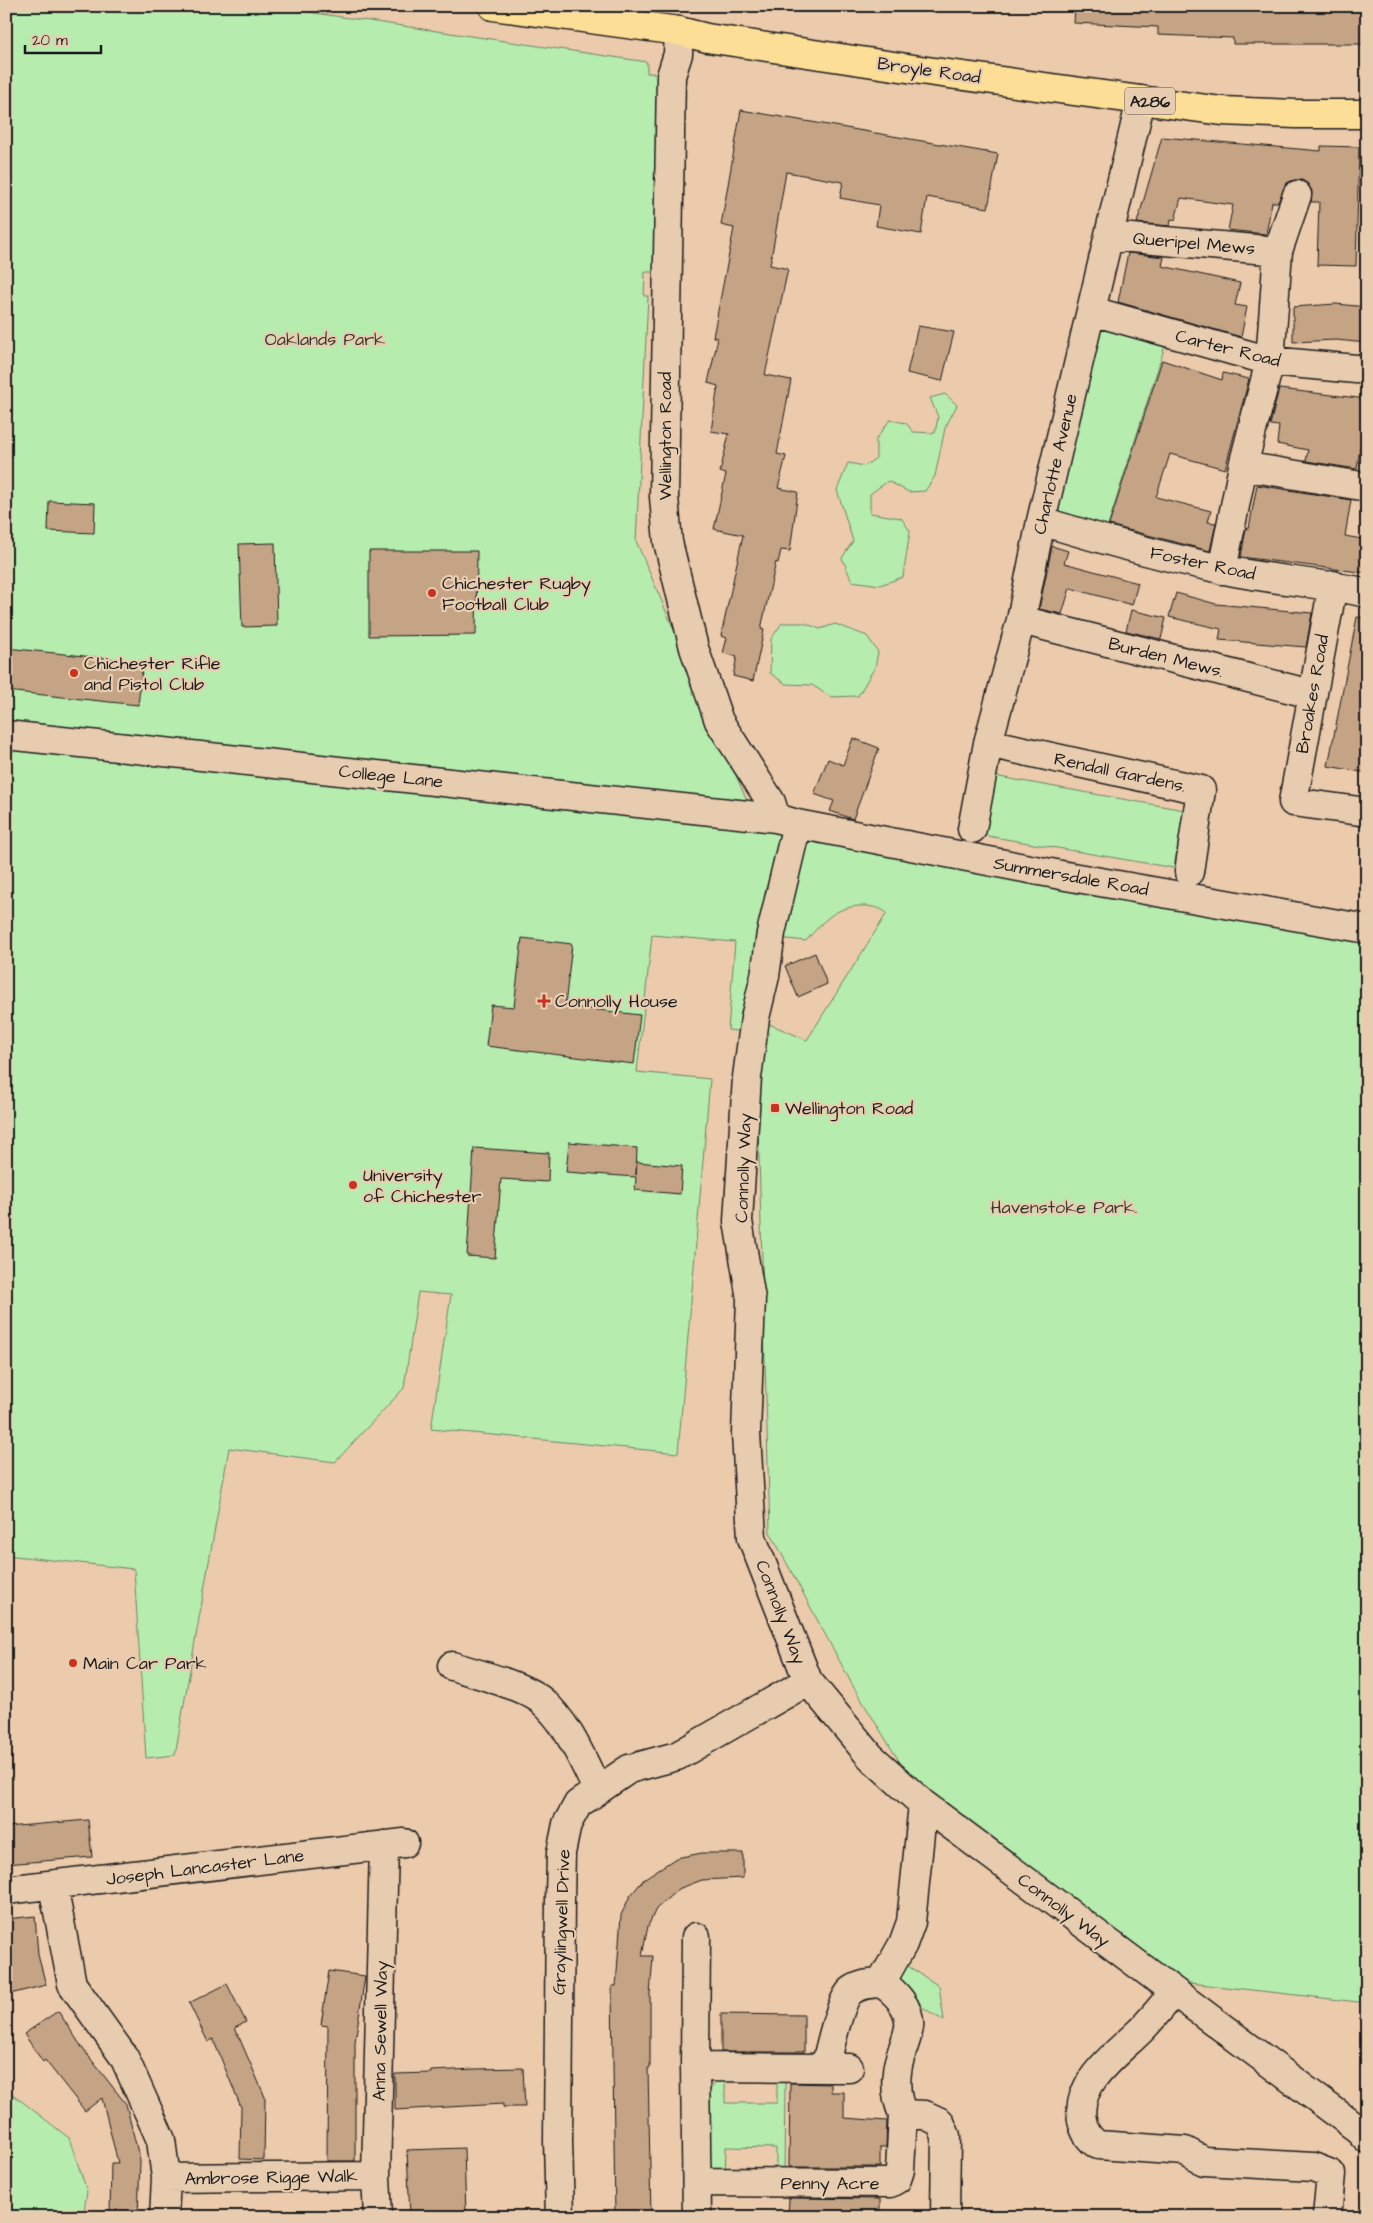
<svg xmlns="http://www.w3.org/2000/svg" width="1373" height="2223" font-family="'Architects Daughter',sans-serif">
	<rect width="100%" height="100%" fill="#eccbac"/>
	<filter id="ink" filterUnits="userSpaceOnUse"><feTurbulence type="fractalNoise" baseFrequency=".02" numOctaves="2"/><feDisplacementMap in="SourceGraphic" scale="10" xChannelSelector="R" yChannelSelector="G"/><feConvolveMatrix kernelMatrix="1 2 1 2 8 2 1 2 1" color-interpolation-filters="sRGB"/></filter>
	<g filter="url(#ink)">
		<!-- green -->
		<path fill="#b6edaf" stroke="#698466" d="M 6,6 L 267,6 L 647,62 L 647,73 L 668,74 L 665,272 L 645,272 L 644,296 L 648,296 L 636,541 L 758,827 L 780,832 L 746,1018 L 746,1032 L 728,1030 L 735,942 L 652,935 L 637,1072 L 710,1079 L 678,1453 L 431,1429 L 451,1295 L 418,1292 L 404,1388 L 335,1462 L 229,1448 L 175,1755 L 146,1758 L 134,1569 L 6,1555 Z
			M 1100,320 L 1169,333 L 1106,532 L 1053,514 Z
			M 945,394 L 957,405 L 945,428 L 935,476 L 925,491 L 909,492 L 888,481 L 870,494 L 870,513 L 901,518 L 910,531 L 903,577 L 880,585 L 852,581 L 842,558 L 853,541 L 837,490 L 848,463 L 865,466 L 876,458 L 876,439 L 890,420 L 906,423 L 913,432 L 935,433 L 938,417 L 930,398 Z
			M 782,623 L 804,623 L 820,629 L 835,624 L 867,636 L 878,652 L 875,667 L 858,696 L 831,697 L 812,685 L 786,684 L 770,673 L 771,639 Z
			M 988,775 L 1184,810 L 1174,868 L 976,834 Z
			M 791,835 L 1367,937 L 1367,2003 L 1181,1982 L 912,1782 L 853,1686 L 770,1532 L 755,1018 L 807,1040 L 887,913 C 879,907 874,907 865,906 C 836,905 823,921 806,941 L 770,937 Z
			M 900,1961 L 939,1986 L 944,2021 L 908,1998 L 891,1974 Z
			M 717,2081 L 725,2081 L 725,2103 L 777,2103 L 777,2082 L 785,2082 L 784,2172 L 776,2172 L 776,2148 L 726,2147 L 725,2172 L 716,2172 L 709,2162 L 709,2091 Z
			M 6,2089 L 69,2138 L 87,2191 L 83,2217 L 6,2217 Z"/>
		<!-- building -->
		<path fill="#c5a486" stroke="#1c1c1c" d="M 1075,6 L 1367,6 L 1367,44 L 1233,44 L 1233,38 L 1158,35 L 1158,27 L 1074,23 Z
			M 741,110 L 998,154 L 988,208 L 927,197 L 921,234 L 876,226 L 879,205 L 840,198 L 843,182 L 786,172 L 770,265 L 788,269 L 765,375 L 791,380 L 777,454 L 786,456 L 778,488 L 798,492 L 790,551 L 781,550 L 778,563 L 776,562 L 761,629 L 764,630 L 753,681 L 733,676 L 737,656 L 723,653 L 727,638 L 721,636 L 743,535 L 714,529 L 726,474 L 720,472 L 729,434 L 711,431 L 718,386 L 708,383 L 718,338 L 713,337 L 734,228 L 721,225 Z
			M 1162,137 L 1321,151 L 1321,146 L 1359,147 L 1356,266 L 1317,265 L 1319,202 L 1311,202 L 1312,191 L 1308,184 L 1302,180 L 1294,180 L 1287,183 L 1278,202 L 1272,202 L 1266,234 L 1228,230 L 1233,205 L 1181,198 L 1175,220 L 1171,219 L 1170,226 L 1137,223 Z
			M 1128,253 L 1164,257 L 1162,266 L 1240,283 L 1235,305 L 1247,307 L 1241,337 L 1118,302 Z
			M 1336,304 L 1367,307 L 1367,343 L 1336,340 L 1293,342 L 1293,307 Z
			M 918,326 L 954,332 L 942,381 L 907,373 Z
			M 1162,360 L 1222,380 L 1223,373 L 1249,379 L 1225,469 L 1170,454 L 1156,497 L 1211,511 L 1208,522 L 1216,523 L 1210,551 L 1109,525 Z
			M 1279,389 L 1367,399 L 1367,435 L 1362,434 L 1357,469 L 1306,461 L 1308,450 L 1277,444 L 1279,426 L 1270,425 Z
			M 1257,485 L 1351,500 L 1345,536 L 1367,540 L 1367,573 L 1241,557 L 1246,528 L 1249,528 Z
			M 49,501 L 95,503 L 94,533 L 48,531 Z
			M 275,543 L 277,626 L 242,627 L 239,544 Z
			M 1052,546 L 1068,551 L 1064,563 L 1138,583 L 1132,605 L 1070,588 L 1062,614 L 1039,609 Z
			M 369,551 L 477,551 L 476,635 L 369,636 Z
			M 1176,593 L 1216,604 L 1312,613 L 1306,647 L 1219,640 L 1221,629 L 1169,617 Z
			M 1131,610 L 1166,618 L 1161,639 L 1126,631 Z
			M 1357,617 L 1367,618 L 1367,773 L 1328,766 Z
			M 6,648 L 143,662 L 138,705 L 6,691 Z
			M 853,738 L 879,748 L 853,819 L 830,811 L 834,801 L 814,794 L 828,759 L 843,765 Z
			M 522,938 L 572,944 L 565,1006 L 640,1015 L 634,1064 L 486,1046 L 491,1005 L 514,1007 Z
			M 815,953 L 827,984 L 798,997 L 785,966 Z
			M 569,1142 L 637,1148 L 636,1175 L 637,1162 L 682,1166 L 680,1194 L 635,1190 L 636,1177 L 566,1172 Z
			M 474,1148 L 549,1153 L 548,1182 L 501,1179 L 495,1258 L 467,1256 Z
			M 88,1820 L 92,1857 L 6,1864 L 6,1827 Z
			M 702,1853 L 743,1853 L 743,1878 L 702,1880 L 678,1889 L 656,1909 L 648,1926 L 642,1956 L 653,1956 L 650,1995 L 650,2068 L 648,2068 L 651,2217 L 615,2217 L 612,1986 L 616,1986 L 621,1915 L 630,1896 L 645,1878 L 676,1858 Z
			M 35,1916 L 38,1955 L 46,1985 L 6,1995 L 6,1919 Z
			M 329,1971 L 365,1976 L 355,2042 L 355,2161 L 327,2161 L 328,2026 L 321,2025 Z
			M 227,1984 L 246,2022 L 235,2028 L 265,2097 L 264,2160 L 240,2159 L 241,2107 L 213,2039 L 208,2042 L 189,2003 Z
			M 58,2011 L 83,2049 L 126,2104 L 140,2161 L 138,2217 L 110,2217 L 111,2163 L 118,2163 L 102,2098 L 85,2111 L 45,2060 L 43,2062 L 24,2034 Z
			M 721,2014 L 804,2015 L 804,2052 L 721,2052 Z
			M 523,2068 L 525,2107 L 503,2107 L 503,2104 L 395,2110 L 395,2074 L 431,2073 L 431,2071 L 475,2069 Z
			M 790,2083 L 831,2084 L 831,2092 L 844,2092 L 844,2118 L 887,2121 L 886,2147 L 880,2147 L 880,2167 L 789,2167 Z
			M 464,2148 L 466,2217 L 410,2217 L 407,2150 Z
			M 789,2198 L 880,2199 L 880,2217 L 788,2217 Z"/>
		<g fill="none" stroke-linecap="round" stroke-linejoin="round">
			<!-- minor casing -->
			<g stroke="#1c1c1c" stroke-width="31">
				<path id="minor" d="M 679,31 L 678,54 L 671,76 L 664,497 L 668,542 L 694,648 L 719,721 L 771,802 L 776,818
					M 1109,236 L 1278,251
					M 1092,311 L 1270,361 L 1367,370
					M 1243,466 L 1367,487
					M 1041,521 C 1100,539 1160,556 1221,569 C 1269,580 1319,582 1367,593
					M 1222,570 L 1243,466 L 1270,361 L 1278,251 L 1297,195
					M 1333,585 L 1293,802 L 1367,812
					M 1021,620 L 1311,694
					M 6,735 L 776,818 L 797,824 L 1066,876 L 1367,929
					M 988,743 L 1201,790 L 1189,872
					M 797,824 L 771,933 L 765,976 L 755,1018 L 747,1077 L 738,1221 L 751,1299 L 746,1433 L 752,1538 L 808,1681 L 870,1756 L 923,1804 L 1358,2129 L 1367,2139
					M 972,829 L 988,743 L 1021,620 L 1041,521 L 1141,100
					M 452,1666 C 475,1673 525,1686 542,1701 C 568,1723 582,1759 597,1789
					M 923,1804 L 911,1922 L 903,1944 L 881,1983 C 895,1991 911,2008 909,2027 C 907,2042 898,2057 897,2072 C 895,2087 897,2101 903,2114 L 925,2115 L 940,2122 L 946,2136 L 945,2217
					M 53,1886 L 72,1984 L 124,2057 L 161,2140 L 166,2178 L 164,2217
					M 6,1890 L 404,1843
					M 696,1937 L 695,2067 L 697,2217
					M 1174,1992 C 1163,2005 1153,2018 1141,2030 C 1117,2054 1075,2082 1082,2120 C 1084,2131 1088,2139 1098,2145 L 1185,2151 L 1204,2161 L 1313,2167 L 1331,2174 L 1327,2217
					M 695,2067 L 825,2068 C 829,2052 840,2000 851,1991 C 860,1984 870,1984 881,1983
					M 825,2068 L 849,2068
					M 166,2178 L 376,2176
					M 697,2182 L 890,2183 L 897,2179 L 900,2170 L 903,2114
					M 378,2217 L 376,2176 L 384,1845
					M 560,2217 L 558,2141 L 560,1898 L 561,1853 L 567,1824 L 578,1804 L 629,1769 L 677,1756 L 808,1681"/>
			</g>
			<!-- major casing -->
			<g stroke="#1c1c1c" stroke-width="31">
				<path id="major" d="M 493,6 L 679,31 L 707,38 L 934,72 L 1222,111 L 1296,114 L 1367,114"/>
			</g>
			<!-- minor -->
			<use href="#minor" stroke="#e8ccaf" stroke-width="28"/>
			<!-- major -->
			<use href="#major" stroke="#fdde96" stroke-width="28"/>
		</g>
	</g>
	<!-- markers -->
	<g fill="#c8321e" stroke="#e8ccaf" stroke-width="2">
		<circle cx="432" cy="593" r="5"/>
		<circle cx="74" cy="673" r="5"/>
		<path d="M541.5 993.5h5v5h5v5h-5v5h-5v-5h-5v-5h5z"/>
		<rect x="770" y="1103" width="10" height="10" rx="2.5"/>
		<circle cx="353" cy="1185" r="5"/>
		<circle cx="73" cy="1663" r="5"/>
	</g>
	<g text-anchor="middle" stroke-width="4.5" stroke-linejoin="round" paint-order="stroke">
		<!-- shield labels -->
		<rect fill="#e8ccaf" stroke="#595148" stroke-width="1" x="1125" y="87.5" width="50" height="27" rx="4"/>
		<g font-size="16" font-weight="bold" fill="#1c1c1c">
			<text x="1150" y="107">A286</text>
		</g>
		<!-- street labels -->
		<g font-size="18" fill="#1c1c1c" stroke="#e8ccaf">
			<text transform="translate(929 70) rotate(8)" y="6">Broyle Road</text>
			<text transform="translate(1194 243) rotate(5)" y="6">Queripel Mews</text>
			<text transform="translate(1228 348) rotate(14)" y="6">Carter Road</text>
			<text transform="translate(665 436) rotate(-90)" y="6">Wellington Road</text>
			<text transform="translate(1055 464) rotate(-77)" y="6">Charlotte Avenue</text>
			<text transform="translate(1203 563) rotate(12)" y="6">Foster Road</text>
			<text transform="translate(1166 657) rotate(14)" y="6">Burden Mews.</text>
			<text transform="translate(1312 694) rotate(-80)" y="6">Broakes Road</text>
			<text transform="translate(1120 772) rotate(12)" y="6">Rendall Gardens.</text>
			<text transform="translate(391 776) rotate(6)" y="6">College Lane</text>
			<text transform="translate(1071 876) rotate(10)" y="6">Summersdale Road</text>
			<text transform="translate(743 1168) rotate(-88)" y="6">Connolly Way</text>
			<text transform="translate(781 1612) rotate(69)" y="6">Connolly Way</text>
			<text transform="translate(205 1867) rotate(-7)" y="6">Joseph Lancaster Lane</text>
			<text transform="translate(1064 1910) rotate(37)" y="6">Connolly Way</text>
			<text transform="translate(561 1922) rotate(-88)" y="6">Graylingwell Drive</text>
			<text transform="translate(380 2031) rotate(-89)" y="6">Anna Sewell Way</text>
			<text transform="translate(271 2177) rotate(-1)" y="6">Ambrose Rigge Walk</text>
			<text x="830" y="2189">Penny Acre</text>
		</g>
		<!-- park labels -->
		<g font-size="18" fill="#333b32" stroke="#e8ccaf">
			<text x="325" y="345">Oaklands Park</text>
			<text x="1064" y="1213">Havenstoke Park.</text>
		</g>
		<!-- poi labels -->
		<g font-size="18" fill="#1c1c1c" stroke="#e8ccaf" text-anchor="start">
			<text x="442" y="589">Chichester Rugby<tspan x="442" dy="21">Football Club</tspan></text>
			<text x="84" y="669">Chichester Rifle<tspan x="84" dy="21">and Pistol Club</tspan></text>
			<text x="555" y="1007">Connolly House</text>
			<text x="785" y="1114">Wellington Road</text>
			<text x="363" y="1181">University<tspan x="363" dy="21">of Chichester</tspan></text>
			<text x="83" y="1669">Main Car Park</text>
		</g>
	</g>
	<!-- margin -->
	<rect width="1373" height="2223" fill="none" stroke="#e8ccaf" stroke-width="25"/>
	<rect x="12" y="12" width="1348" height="2198" fill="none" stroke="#1c1c1c" stroke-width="2" filter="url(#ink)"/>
	<!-- scale -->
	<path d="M25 45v8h76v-8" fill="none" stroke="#1c1c1c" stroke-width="2.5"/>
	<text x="32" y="45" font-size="15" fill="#1c1c1c" stroke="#e8ccaf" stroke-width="4" paint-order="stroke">20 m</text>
</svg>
